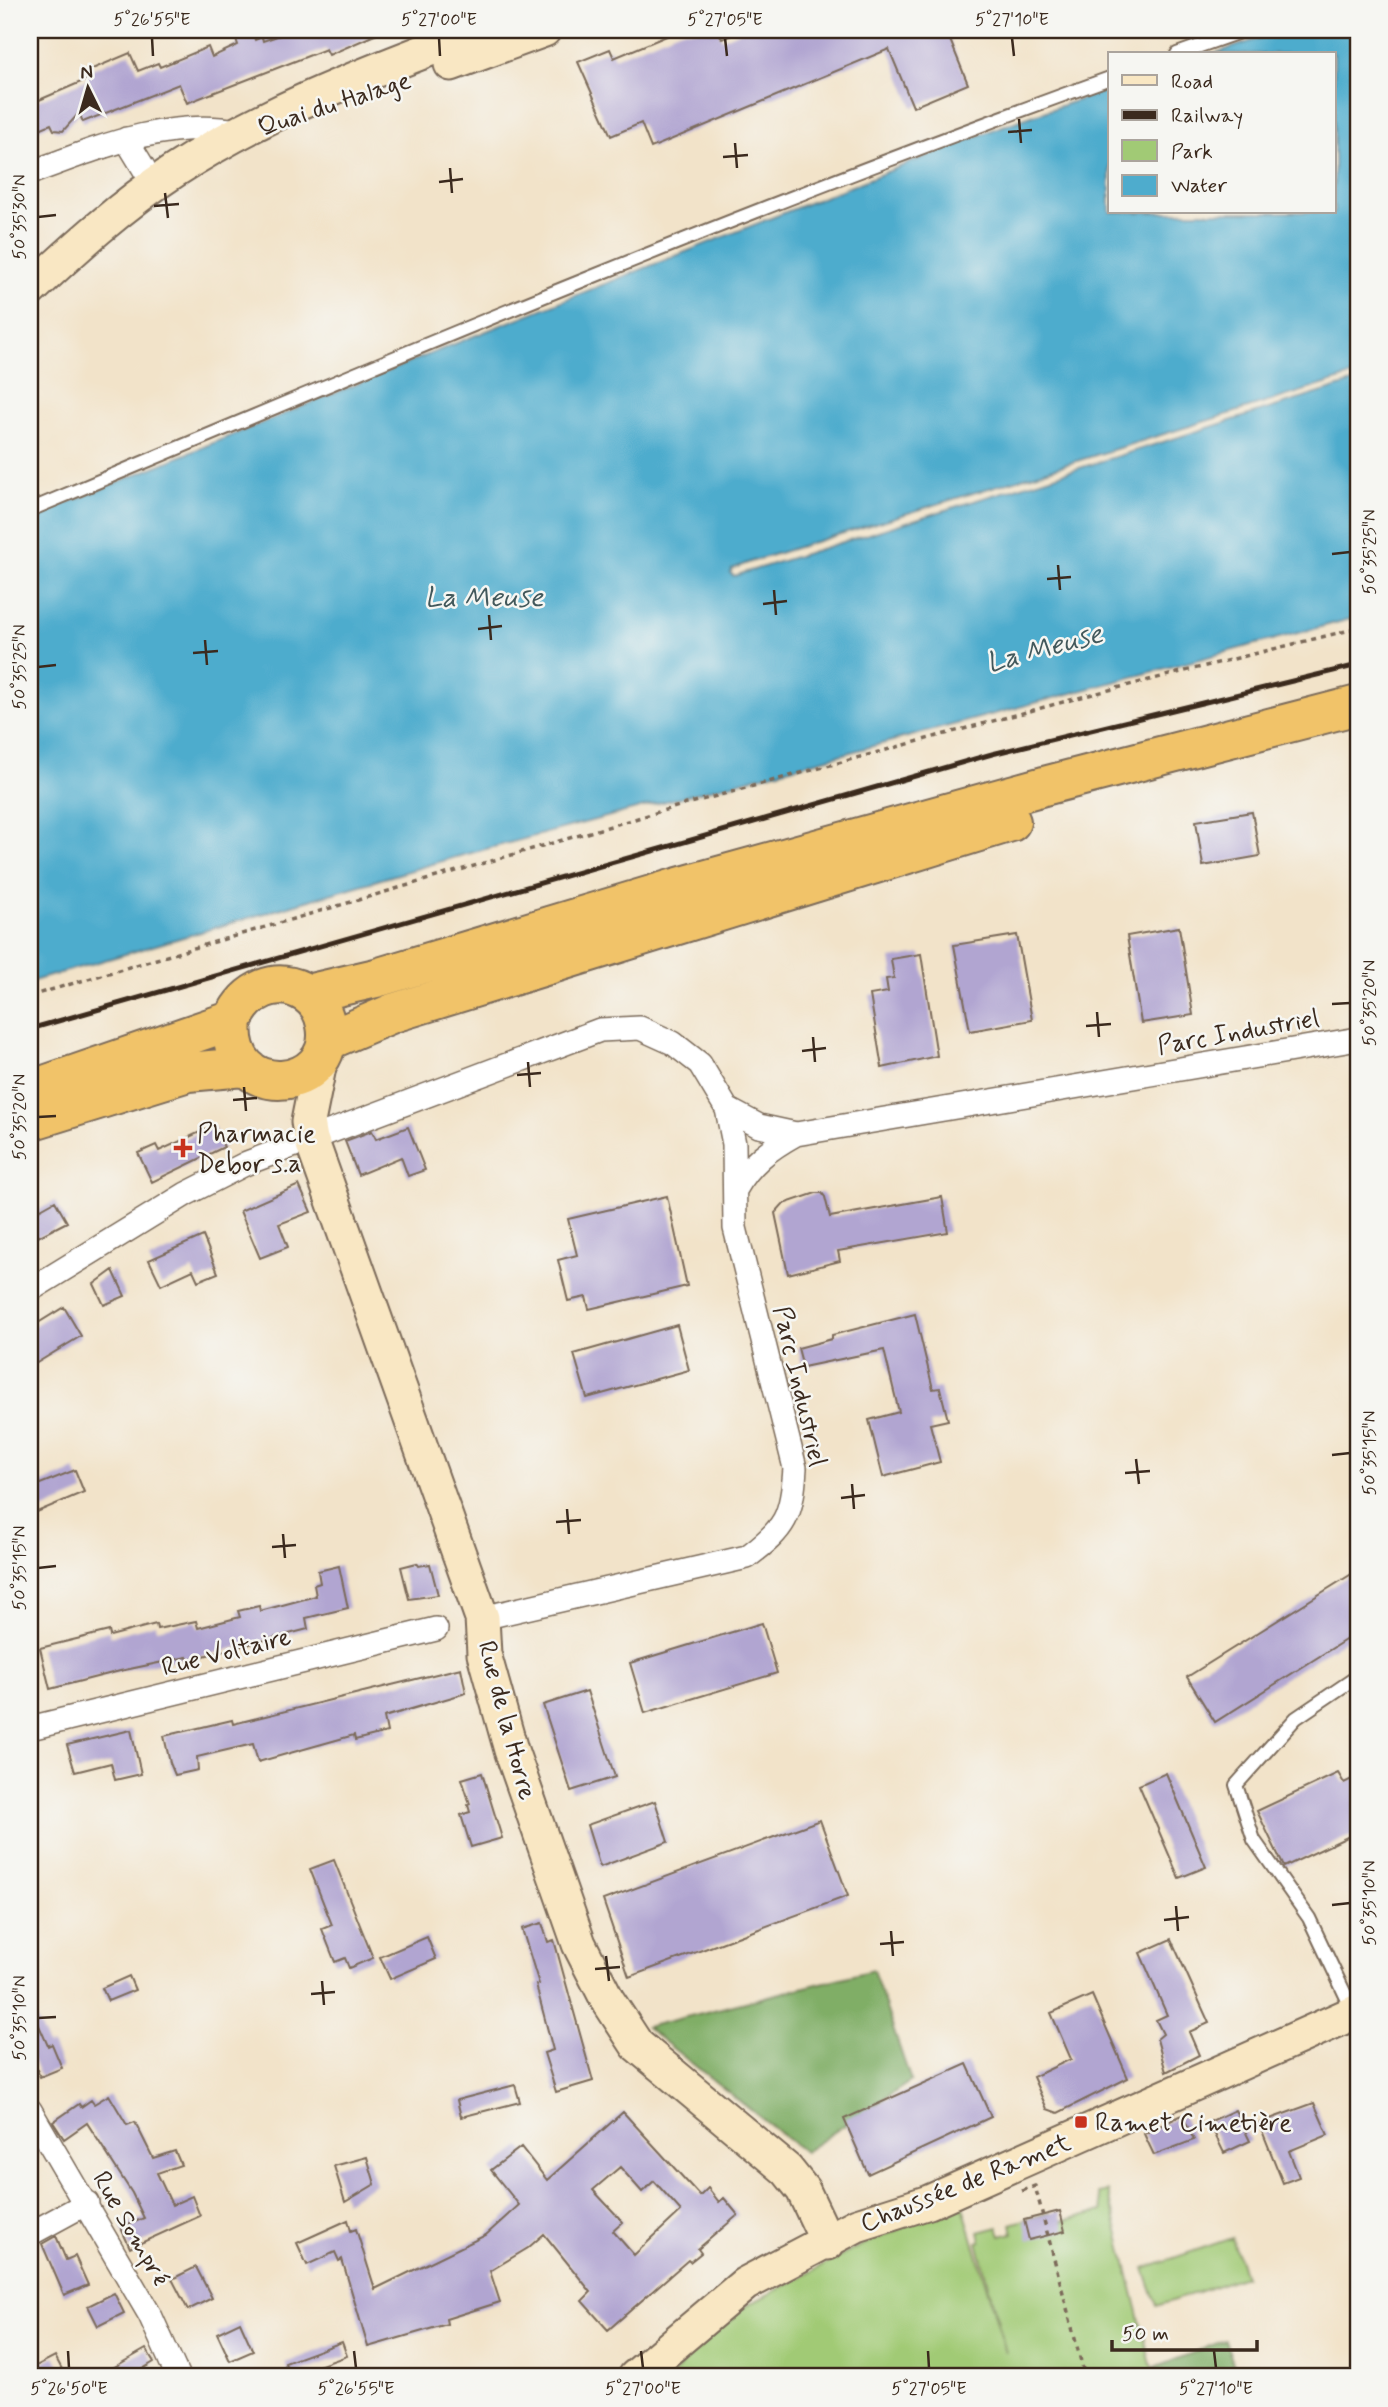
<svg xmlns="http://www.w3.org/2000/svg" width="1388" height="2407" font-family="Mynerve,sans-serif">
	<rect width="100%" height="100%" fill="#f6f6f2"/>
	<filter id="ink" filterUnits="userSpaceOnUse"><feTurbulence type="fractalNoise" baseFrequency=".0143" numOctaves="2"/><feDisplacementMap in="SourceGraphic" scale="14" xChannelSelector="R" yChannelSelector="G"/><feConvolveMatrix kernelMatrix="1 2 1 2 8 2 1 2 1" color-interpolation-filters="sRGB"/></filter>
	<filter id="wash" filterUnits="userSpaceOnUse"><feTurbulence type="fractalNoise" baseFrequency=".00686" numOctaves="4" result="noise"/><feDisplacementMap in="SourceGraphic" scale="28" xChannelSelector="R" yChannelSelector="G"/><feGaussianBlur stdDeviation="1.57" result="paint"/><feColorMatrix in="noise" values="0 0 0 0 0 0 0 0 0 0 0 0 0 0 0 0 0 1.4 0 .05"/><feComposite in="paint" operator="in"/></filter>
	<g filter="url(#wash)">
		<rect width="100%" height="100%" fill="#f2e3c9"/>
		<!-- green -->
		<path fill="#a1ca75" stroke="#6e7a4a" stroke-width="2" d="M 1108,2191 L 1154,2377 L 670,2377 L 735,2312 L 862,2245 L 962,2203 L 1006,2353 L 977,2242 L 981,2241 L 979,2232 L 998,2227 L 1001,2236 L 1013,2233 L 1011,2224 L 1049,2213 L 1063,2221 L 1102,2211 L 1098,2193 Z
			M 1232,2238 L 1245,2276 L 1157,2306 L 1144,2268 Z"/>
		<!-- forest -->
		<path fill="#80ae66" stroke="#5e6c42" stroke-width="2" d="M 873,1970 L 911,2081 L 804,2152 L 646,2027 Z
			M 1225,2340 L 1238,2377 L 1156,2377 L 1154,2368 Z"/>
		<!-- water -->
		<path fill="#4eaccd" stroke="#446b76" stroke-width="2" d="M 1284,30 L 1358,30 L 1358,374 L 753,561 L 732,569 L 730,573 L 734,576 L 1358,381 L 1358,617 L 456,857 L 30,982 L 30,518 L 474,336 L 1000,127 L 1110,89 L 1110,212 L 1334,212 L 1334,54 L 1213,54 Z"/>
		<g id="blocks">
			<!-- building -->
			<path fill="#b1a5d1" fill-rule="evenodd" d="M 295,30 L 386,30 L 329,55 L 326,49 L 187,103 L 179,84 L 83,122 L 79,113 L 63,131 L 54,130 L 51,124 L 30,133 L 30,104 L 88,79 L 85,72 L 130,53 L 138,71 L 158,63 L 160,67 L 208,47 L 212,57 L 238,45 L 236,39 L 252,32 L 255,40 L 262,37 L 263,41 Z
				M 681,30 L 718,30 L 722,39 L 744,30 L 946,30 L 968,84 L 913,107 L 889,49 L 651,148 L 641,123 L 611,136 L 578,62 L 610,49 L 614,58 Z
				M 1252,812 L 1260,856 L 1203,866 L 1196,821 Z
				M 1179,927 L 1193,1015 L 1141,1023 L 1127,936 Z
				M 1017,935 L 1032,1020 L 970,1031 L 954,945 Z
				M 921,954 L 937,1056 L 882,1068 L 870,995 L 888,992 L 886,979 L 894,978 L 891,959 Z
				M 213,1126 L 224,1147 L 152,1182 L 138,1153 L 156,1145 L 159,1151 Z
				M 408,1127 L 425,1170 L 408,1176 L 401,1157 L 358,1175 L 345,1141 L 372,1131 L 376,1139 Z
				M 299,1185 L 311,1212 L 279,1224 L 288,1247 L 260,1258 L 240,1211 Z
				M 816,1193 L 822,1193 L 825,1197 L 830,1217 L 942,1197 L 948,1232 L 838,1251 L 840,1261 L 788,1274 L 775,1213 L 783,1204 Z
				M 667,1196 L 687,1286 L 589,1309 L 586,1297 L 568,1301 L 558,1260 L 577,1255 L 568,1219 Z
				M 55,1201 L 67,1222 L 30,1241 L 30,1215 Z
				M 203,1236 L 218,1273 L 198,1281 L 193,1270 L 161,1285 L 149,1260 Z
				M 113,1270 L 125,1296 L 104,1305 L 94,1284 Z
				M 64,1307 L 81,1336 L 30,1367 L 30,1328 Z
				M 915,1314 L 933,1389 L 940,1388 L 948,1420 L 930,1424 L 940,1462 L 883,1477 L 869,1420 L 899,1412 L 884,1350 L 803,1367 L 798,1348 L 832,1339 L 832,1335 Z
				M 677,1325 L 689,1370 L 587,1398 L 574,1354 Z
				M 75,1470 L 84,1492 L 30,1515 L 30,1488 Z
				M 417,1563 L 419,1566 L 430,1564 L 438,1595 L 409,1599 L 401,1567 Z
				M 339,1566 L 348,1608 L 306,1618 L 308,1629 L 188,1660 L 187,1657 L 120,1671 L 50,1689 L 40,1648 L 109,1631 L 110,1636 L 156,1624 L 157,1629 L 196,1621 L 198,1628 L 240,1617 L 238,1611 L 259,1606 L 260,1611 L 316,1596 L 314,1585 L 320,1583 L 318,1571 Z
				M 1358,1570 L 1358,1632 L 1215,1722 L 1187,1677 Z
				M 762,1623 L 777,1673 L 645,1713 L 630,1663 Z
				M 461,1668 L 466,1693 L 384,1717 L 387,1732 L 355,1740 L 354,1735 L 258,1762 L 253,1744 L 197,1757 L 198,1770 L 175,1775 L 170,1763 L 164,1736 L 232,1720 L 233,1724 Z
				M 587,1691 L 615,1777 L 571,1791 L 543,1705 Z
				M 131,1730 L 141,1774 L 115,1780 L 111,1763 L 75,1772 L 67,1745 Z
				M 482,1773 L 502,1838 L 471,1847 L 461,1815 L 470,1812 L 468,1805 L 470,1804 L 462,1779 Z
				M 1166,1773 L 1206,1867 L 1179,1878 L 1139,1785 Z
				M 1338,1773 L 1344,1783 L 1358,1776 L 1358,1832 L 1284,1867 L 1257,1811 Z
				M 655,1801 L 668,1842 L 600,1867 L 587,1825 Z
				M 820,1820 L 848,1896 L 629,1977 L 603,1900 Z
				M 334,1860 L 373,1958 L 349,1968 L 345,1958 L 335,1962 L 322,1929 L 332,1925 L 310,1869 Z
				M 542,1923 L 548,1942 L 554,1940 L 593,2081 L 556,2092 L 544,2053 L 553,2050 L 536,1985 L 539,1984 L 522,1929 Z
				M 427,1937 L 436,1959 L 390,1979 L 380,1957 Z
				M 1171,1939 L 1209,2023 L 1189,2032 L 1199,2055 L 1166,2072 L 1157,2039 L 1163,2034 L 1156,2020 L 1167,2015 L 1140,1953 Z
				M 129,1976 L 135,1990 L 108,2001 L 102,1988 Z
				M 1092,1995 L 1128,2078 L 1058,2113 L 1047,2109 L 1033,2077 L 1071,2059 L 1051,2013 Z
				M 30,2005 L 48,2046 L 52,2044 L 62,2068 L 40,2077 L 30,2053 Z
				M 967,2064 L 991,2117 L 868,2174 L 844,2119 Z
				M 515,2085 L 520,2102 L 461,2117 L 457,2100 Z
				M 109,2095 L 127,2125 L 135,2122 L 153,2158 L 175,2151 L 181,2165 L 157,2173 L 172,2205 L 192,2196 L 200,2216 L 130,2248 L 121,2228 L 144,2218 L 132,2193 L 87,2123 L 64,2139 L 53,2122 L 79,2104 L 81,2107 L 91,2100 L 94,2104 Z
				M 1314,2103 L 1328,2135 L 1289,2151 L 1299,2177 L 1283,2183 L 1259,2123 Z
				M 1235,2110 L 1250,2141 L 1224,2153 L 1209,2122 Z
				M 623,2112 L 700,2196 L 708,2188 L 719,2202 L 724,2198 L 738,2215 L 698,2249 L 701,2253 L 690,2262 L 688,2260 L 608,2330 L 582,2301 L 591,2292 L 544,2234 L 528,2248 L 490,2271 L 500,2302 L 446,2319 L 447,2324 L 368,2347 L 342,2259 L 339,2261 L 335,2252 L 307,2265 L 297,2243 L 348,2220 L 351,2231 L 356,2229 L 375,2289 L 486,2235 L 519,2205 L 491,2170 L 521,2147 L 547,2180 ZM 620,2167 L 642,2192 L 654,2181 L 681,2211 L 634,2255 L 613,2231 L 623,2222 L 593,2190 Z
				M 1182,2115 L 1194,2140 L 1154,2155 L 1144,2134 Z
				M 367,2157 L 375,2184 L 345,2202 L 334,2166 Z
				M 1060,2211 L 1065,2231 L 1029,2240 L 1024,2220 Z
				M 56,2236 L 66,2260 L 75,2256 L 88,2285 L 64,2295 L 42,2244 Z
				M 196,2267 L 212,2298 L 188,2310 L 172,2279 Z
				M 114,2293 L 124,2313 L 98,2326 L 88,2306 Z
				M 240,2322 L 253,2351 L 230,2361 L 217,2333 Z
				M 342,2342 L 347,2356 L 290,2376 L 285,2363 Z
				M 146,2349 L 154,2362 L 129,2377 L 97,2377 Z
				M 55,2356 L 66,2377 L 30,2377 L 30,2369 Z"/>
		</g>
	</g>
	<g filter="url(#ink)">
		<use href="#blocks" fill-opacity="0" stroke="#7b6b5a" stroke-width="2"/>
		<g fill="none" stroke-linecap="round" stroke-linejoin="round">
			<!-- lane casing -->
			<g stroke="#7b6b5a" stroke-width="16">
				<path id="lane" d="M 1177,54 L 1245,30
					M 30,510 C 387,360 745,209 1110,78
					M 1354,2013 L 1309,1918 L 1254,1840 L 1236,1785 L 1296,1718 L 1358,1676"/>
			</g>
			<!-- street casing -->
			<g stroke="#7b6b5a" stroke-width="26">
				<path id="street" d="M 126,139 L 154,185
					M 30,173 C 97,148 170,117 243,132
					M 727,1109 L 759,1126 L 796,1134
					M 735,1190 C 751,1162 769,1149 796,1134 L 1358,1039
					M 30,1290 L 186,1194 L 247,1163 L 600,1030 L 640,1028 L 673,1043 L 700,1064 L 727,1109 L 734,1144 L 735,1228 L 795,1468 C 792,1516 786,1528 747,1557 L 482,1618
					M 30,1728 L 436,1629
					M 30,2110 L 150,2315 L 178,2377
					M 30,2234 L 87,2203"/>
			</g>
			<!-- secondary casing -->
			<g stroke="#7b6b5a" stroke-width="37">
				<path id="secondary" d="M 451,64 L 544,30
					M 30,290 C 75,248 122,205 174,171 C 268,109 375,70 480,30
					M 321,1057 L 308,1122 L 311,1139 L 482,1618 L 484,1654 L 511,1750 L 579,1944 L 607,1999 L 637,2045 L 787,2170 L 803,2190 L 828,2243
					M 635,2377 L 745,2284 L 857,2225 L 929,2202 L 1358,2011"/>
			</g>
			<!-- highway casing -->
			<g stroke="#7b6b5a" stroke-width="42">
				<path id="highway" d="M 307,994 L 376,978 L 675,888 L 1044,786 L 1358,705
					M 327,1041 L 393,1013 L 1011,822
					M 30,1090 L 233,1020 C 246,991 277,974 307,994 C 317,1001 324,1013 326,1025 C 339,1092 224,1106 233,1020
					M 30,1121 L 188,1072 L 244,1067"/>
			</g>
			<!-- path -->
			<path stroke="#7b6b5a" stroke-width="3.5" stroke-dasharray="5 5" stroke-linecap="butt" d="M 30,996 L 672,808 L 1089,695 L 1358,628
				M 1022,2191 L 1035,2186 L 1085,2377"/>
			<!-- lane -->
			<use href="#lane" stroke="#fff" stroke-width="12"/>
			<!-- street -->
			<use href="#street" stroke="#fff" stroke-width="23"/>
			<!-- secondary -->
			<use href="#secondary" stroke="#f9e7c3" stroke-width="33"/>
			<!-- highway -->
			<use href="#highway" stroke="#f1c369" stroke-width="38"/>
			<!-- rail -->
			<path stroke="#3b2a1e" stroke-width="5" d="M 30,1029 L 992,754 L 1358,665"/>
		</g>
	</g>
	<!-- ticks -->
	<path fill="none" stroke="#3b2a1e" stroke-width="2.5" d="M 152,38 L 153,56M 439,38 L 440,56M 725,38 L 727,56M 1012,38 L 1014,56M 1019,119 L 1021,143M 1008,132 L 1032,130M 735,143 L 737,168M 723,157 L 748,155M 450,168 L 452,193M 439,182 L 463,179M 165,193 L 168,218M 154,206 L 179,204M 38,217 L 56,215M 1332,554 L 1350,552M 1058,565 L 1060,590M 1047,579 L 1071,577M 774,590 L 776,615M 763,604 L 787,601M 489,615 L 491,640M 478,629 L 502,626M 205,640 L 207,665M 193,653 L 218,651M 38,667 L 56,665M 1332,1004 L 1350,1003M 1097,1012 L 1099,1037M 1086,1026 L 1111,1024M 813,1037 L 815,1062M 802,1051 L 826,1048M 528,1062 L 530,1087M 517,1075 L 541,1073M 244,1087 L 246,1111M 233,1100 L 257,1098M 38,1117 L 56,1116M 1332,1455 L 1350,1453M 1136,1459 L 1139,1484M 1125,1473 L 1150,1471M 852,1484 L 854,1509M 841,1498 L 865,1495M 567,1509 L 569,1534M 556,1522 L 581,1520M 283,1534 L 285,1558M 272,1547 L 296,1545M 38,1568 L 56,1566M 1332,1905 L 1350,1903M 1176,1906 L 1178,1931M 1164,1920 L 1189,1917M 891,1931 L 893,1956M 880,1944 L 904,1942M 606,1956 L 609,1981M 595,1969 L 620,1967M 322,1981 L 324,2005M 311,1994 L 335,1992M 38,2018 L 56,2017M 68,2351 L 69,2368M 354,2351 L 356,2368M 641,2351 L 643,2368M 928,2351 L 929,2368M 1214,2351 L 1216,2368"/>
	<!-- markers -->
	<g fill="#c8321e" stroke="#f6f6f2" stroke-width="2.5">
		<path d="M179.5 1137.5h7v7h7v7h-7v7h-7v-7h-7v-7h7z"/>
		<rect x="1074" y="2115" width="14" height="14" rx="3.5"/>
	</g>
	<g text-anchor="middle" stroke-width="5" stroke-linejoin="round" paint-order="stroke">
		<!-- street labels -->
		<g font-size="26" fill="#3b2a1e" stroke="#f6f6f2">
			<text transform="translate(334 103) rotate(-18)" y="9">Quai du Halage</text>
			<text transform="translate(1238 1031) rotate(-10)" y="9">Parc Industriel</text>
			<text transform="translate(801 1386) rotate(77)" y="9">Parc Industriel</text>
			<text transform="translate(226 1651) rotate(-14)" y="9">Rue Voltaire</text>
			<text transform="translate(508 1720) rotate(75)" y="9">Rue de la Horre</text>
			<text transform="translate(965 2182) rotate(-22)" y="9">Chaussée de Ramet</text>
			<text transform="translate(132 2228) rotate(60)" y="9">Rue Sompré</text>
		</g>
		<!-- poi labels -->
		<g font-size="26" fill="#3b2a1e" stroke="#f6f6f2" text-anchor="start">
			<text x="197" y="1142">Pharmacie<tspan x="197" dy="30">Debor s.a</tspan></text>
			<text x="1095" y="2131">Ramet Cimetière</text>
		</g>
		<!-- water labels -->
		<g font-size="28" font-style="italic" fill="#42585b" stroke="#f6f6f2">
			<text x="484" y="606">La Meuse</text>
			<text transform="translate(1044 647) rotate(-15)" y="10">La Meuse</text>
		</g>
	</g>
	<!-- margin -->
	<rect width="1388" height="2407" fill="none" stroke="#f6f6f2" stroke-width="77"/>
	<!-- legend -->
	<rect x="1108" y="52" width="228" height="161" fill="#f6f6f2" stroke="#aba49d" stroke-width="2"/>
	<rect x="1122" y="75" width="35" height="10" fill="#f9e7c3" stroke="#aba49d" stroke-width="2"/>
	<text x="1171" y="88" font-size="21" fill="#3b2a1e">Road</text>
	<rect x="1122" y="110" width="35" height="10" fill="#3b2a1e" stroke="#aba49d" stroke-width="2"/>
	<text x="1171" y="122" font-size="21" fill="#3b2a1e">Railway</text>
	<rect x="1122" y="140" width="35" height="21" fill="#a1ca75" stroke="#aba49d" stroke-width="2"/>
	<text x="1171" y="158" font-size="21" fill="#3b2a1e">Park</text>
	<rect x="1122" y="175" width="35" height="21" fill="#4eaccd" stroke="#aba49d" stroke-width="2"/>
	<text x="1171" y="192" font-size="21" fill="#3b2a1e">Water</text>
	<!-- north arrow -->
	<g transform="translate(88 88) rotate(355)" stroke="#f6f6f2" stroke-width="5" paint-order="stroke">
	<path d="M0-5L12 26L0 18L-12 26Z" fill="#3b2a1e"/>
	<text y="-10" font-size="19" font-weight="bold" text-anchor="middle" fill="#3b2a1e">N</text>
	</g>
	<!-- scale -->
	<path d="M1112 2340v10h145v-10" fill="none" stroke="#3b2a1e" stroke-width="3.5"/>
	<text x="1122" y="2340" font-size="21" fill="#3b2a1e" stroke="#f6f6f2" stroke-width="5" paint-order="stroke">50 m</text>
	<rect x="38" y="38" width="1312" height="2330" fill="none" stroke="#3b2a1e" stroke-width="2.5"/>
	<g font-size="18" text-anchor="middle" fill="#3b2a1e">
		<text x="152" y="25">5°26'55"E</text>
		<text x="439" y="25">5°27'00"E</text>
		<text x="725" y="25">5°27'05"E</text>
		<text x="1012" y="25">5°27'10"E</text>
		<text transform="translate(19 217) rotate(-90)" y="6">50°35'30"N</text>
		<text transform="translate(1369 552) rotate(-90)" y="6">50°35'25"N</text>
		<text transform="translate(19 667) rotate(-90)" y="6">50°35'25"N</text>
		<text transform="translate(1369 1003) rotate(-90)" y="6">50°35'20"N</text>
		<text transform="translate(19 1117) rotate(-90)" y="6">50°35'20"N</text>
		<text transform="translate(1369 1453) rotate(-90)" y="6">50°35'15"N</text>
		<text transform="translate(19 1568) rotate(-90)" y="6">50°35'15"N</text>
		<text transform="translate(1369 1903) rotate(-90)" y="6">50°35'10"N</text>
		<text transform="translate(19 2018) rotate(-90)" y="6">50°35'10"N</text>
		<text x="69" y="2394">5°26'50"E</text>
		<text x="356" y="2394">5°26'55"E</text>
		<text x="643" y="2394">5°27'00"E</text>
		<text x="929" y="2394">5°27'05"E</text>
		<text x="1216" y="2394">5°27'10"E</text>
	</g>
</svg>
